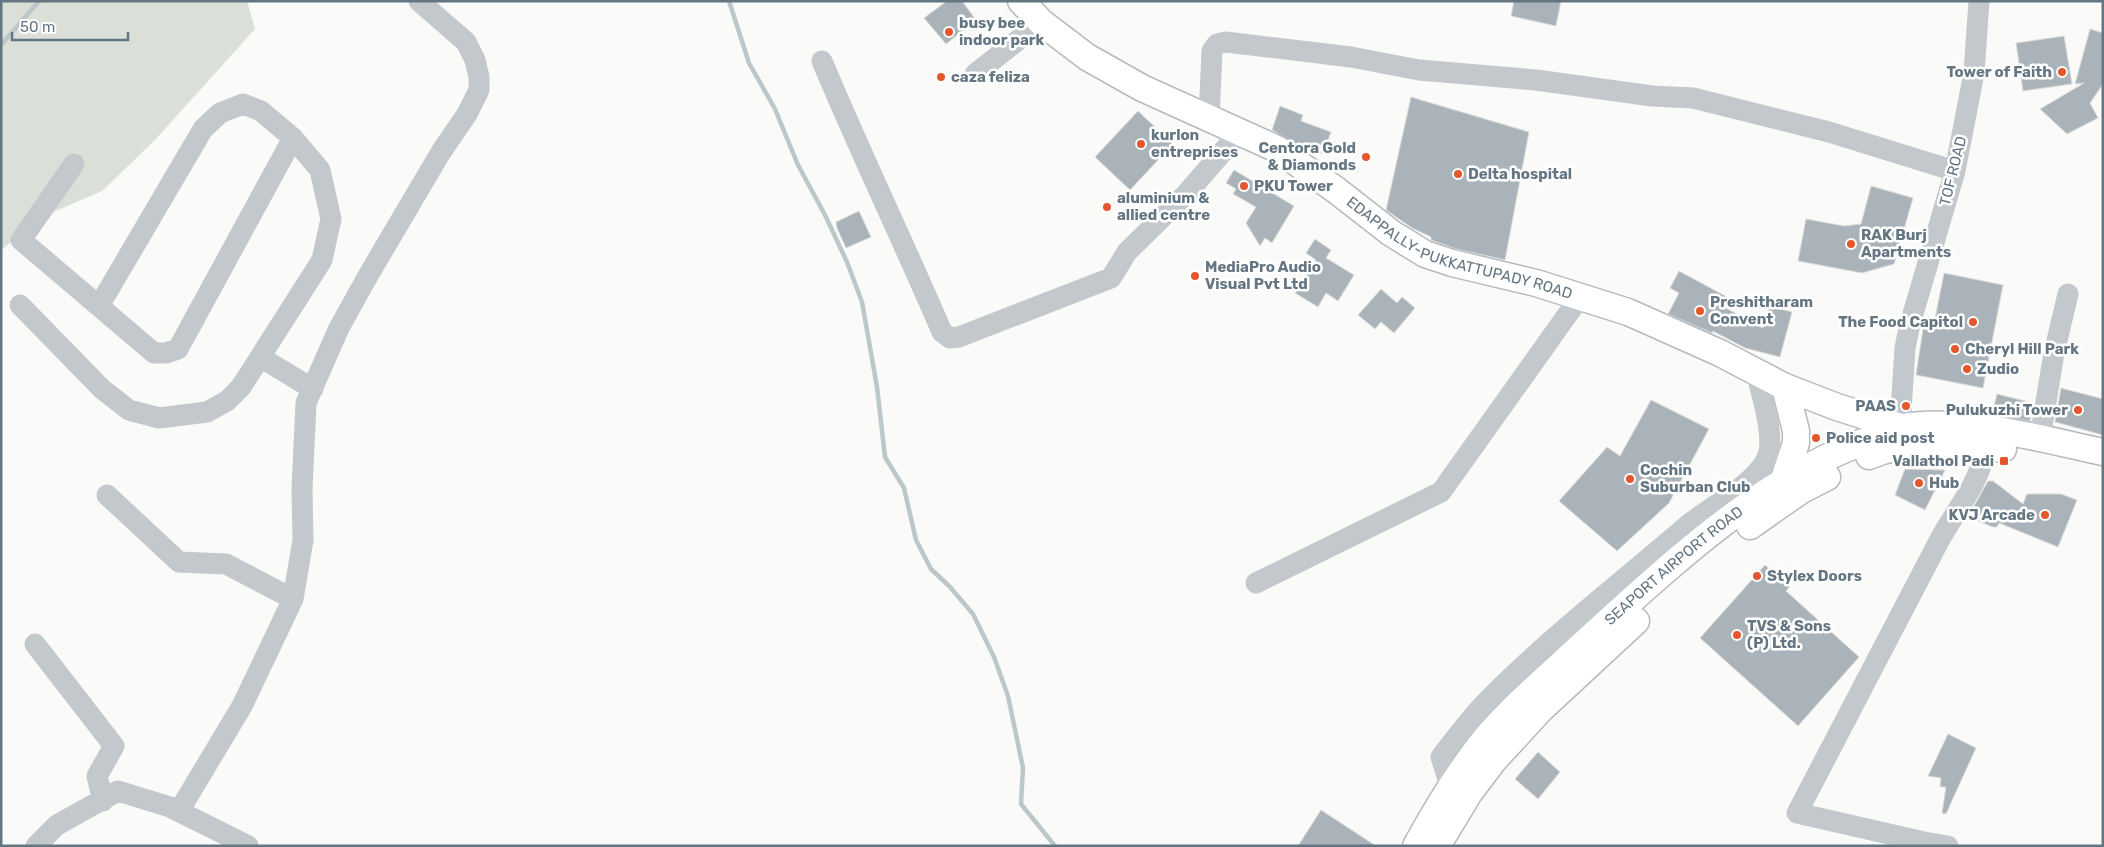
<svg xmlns="http://www.w3.org/2000/svg" width="2104" height="847" font-family="Rubik,sans-serif">
	<rect width="100%" height="100%" fill="#fafaf8"/>
	<!-- green -->
	<path fill="#dadfd7" d="M 1,1 L 247,1 L 255,29 L 153,142 L 102,191 L 44,216 L 1,250 Z"/>
	<g fill="none" stroke-linecap="round" stroke-linejoin="round">
		<!-- stream -->
		<path stroke="#bbc7cb" stroke-width="4.5" d="M 729,1 L 749,63 L 775,109 L 798,165 L 825,215 L 847,262 L 862,302 L 877,387 L 885,457 L 904,488 L 916,540 L 931,569 L 950,587 L 973,614 L 994,657 L 1008,696 L 1023,768 L 1021,804 L 1055,846
			M 1,45 L 39,1"/>
	</g>
	<!-- building -->
	<path fill="#aab3b9" stroke="#dcdcda" d="M 947,1 L 962,1 L 976,20 L 946,44 L 924,18 Z
		M 1514,1 L 1561,1 L 1556,26 L 1511,16 Z
		M 2090,29 L 2103,33 L 2103,84 L 2090,103 L 2098,118 L 2067,134 L 2040,109 L 2084,83 L 2075,84 Z
		M 2064,36 L 2072,84 L 2023,91 L 2016,43 Z
		M 1411,97 L 1529,132 L 1505,260 L 1456,249 L 1431,240 L 1431,237 L 1412,228 L 1386,210 Z
		M 1280,106 L 1303,115 L 1301,121 L 1331,132 L 1323,154 L 1298,145 L 1272,130 Z
		M 1138,111 L 1173,144 L 1130,190 L 1095,157 Z
		M 1234,170 L 1294,206 L 1272,243 L 1265,238 L 1260,246 L 1246,223 L 1256,207 L 1233,194 L 1236,189 L 1226,183 Z
		M 1871,186 L 1913,198 L 1894,264 L 1862,273 L 1798,261 L 1806,219 L 1844,226 L 1861,224 Z
		M 859,211 L 871,237 L 846,248 L 837,228 L 836,222 Z
		M 1315,239 L 1331,250 L 1326,258 L 1354,275 L 1338,301 L 1326,293 L 1318,307 L 1295,293 L 1316,260 L 1306,253 Z
		M 1679,271 L 1729,298 L 1724,307 L 1763,328 L 1769,306 L 1792,312 L 1780,357 L 1745,348 L 1713,331 L 1712,333 L 1668,314 L 1679,293 L 1670,288 Z
		M 1944,273 L 2003,285 L 1983,388 L 1916,375 L 1924,322 L 1934,324 Z
		M 1381,289 L 1397,303 L 1402,297 L 1415,308 L 1394,333 L 1381,322 L 1375,329 L 1358,315 Z
		M 2061,388 L 2103,399 L 2103,435 L 2055,422 Z
		M 1997,394 L 2033,403 L 2030,421 L 1992,414 Z
		M 1651,400 L 1709,429 L 1669,503 L 1617,551 L 1559,501 L 1607,447 L 1620,456 Z
		M 1905,469 L 1945,470 L 1925,510 L 1895,495 Z
		M 1988,481 L 1993,481 L 2023,504 L 2027,494 L 2061,494 L 2077,500 L 2058,547 L 1999,523 L 1997,527 L 1993,527 L 1968,517 Z
		M 1765,565 L 1790,586 L 1786,591 L 1859,657 L 1798,726 L 1700,638 Z
		M 1948,734 L 1976,748 L 1946,814 L 1942,813 L 1946,787 L 1940,787 L 1941,778 L 1928,776 Z
		M 1538,752 L 1560,772 L 1538,799 L 1515,779 Z
		M 1321,810 L 1376,846 L 1298,846 Z"/>
	<g fill="none" stroke-linecap="round" stroke-linejoin="round">
		<!-- major casing -->
		<g stroke="#b5babe" stroke-width="29">
			<g id="major">
				<path id="s1" d="M 1021,1 L 1041,22 L 1087,57 L 1142,88 L 1277,149 L 1336,190 L 1391,233 L 1425,254 L 1452,263 L 1536,283 L 1628,312 L 1720,353 L 1785,387 L 1837,407 L 1900,427"/>
				<path d="M 1869,456 C 1911,438 1958,443 2003,449"/>
				<path d="M 1784,479 L 1796,443 L 1796,431 L 1785,387"/>
				<path d="M 1750,526 L 1800,491 L 1827,477"/>
				<path id="s2" d="M 1416,846 C 1437,808 1459,771 1486,738 C 1515,704 1550,675 1582,645 C 1664,571 1759,480 1863,442 C 1876,437 1890,429 1903,427 C 1965,417 2042,439 2103,452"/>
				<path d="M 1437,846 L 1469,793 L 1494,760 L 1541,709 L 1636,621"/>
			</g>
		</g>
		<!-- minor -->
		<path stroke="#c3c8cc" stroke-width="21" d="M 822,61 C 860,152 903,241 942,332 L 950,338 L 959,337 L 1111,278 L 1127,252 L 1187,193 L 1240,132
			M 975,74 L 1041,22
			M 1209,118 L 1212,51 L 1217,44 L 1226,42 L 1351,57 L 1419,70 L 1536,80 L 1652,96 L 1693,98 L 1829,132 L 1955,171
			M 74,164 L 21,240 L 154,353 L 166,353 L 178,349 L 293,138
			M 20,305 L 102,389 L 129,410 L 159,418 L 207,412 L 227,401 L 241,387 L 322,260 L 331,219 L 320,170 L 293,138 L 261,111 L 243,104 L 220,113 L 203,129 L 99,306
			M 260,357 L 313,389
			M 1900,427 L 1905,348 L 1910,324 L 1955,171 L 1974,73 L 1979,1
			M 2040,438 L 2054,353 L 2068,294
			M 107,495 L 179,562 L 226,564 L 293,599
			M 1256,583 L 1441,492 L 1580,297
			M 35,644 L 114,746 L 97,776 L 103,801
			M 1450,786 L 1441,757 C 1457,736 1473,714 1492,696 C 1553,635 1623,581 1688,525 C 1710,507 1754,484 1766,460 C 1777,441 1761,393 1756,371
			M 179,811 L 242,706 L 293,599 L 303,540 L 302,489 L 306,403 L 339,328 L 369,274 L 441,152 L 467,114 L 479,90 L 479,77 L 475,60 L 466,42 L 419,1
			M 36,846 L 57,825 L 118,791 L 170,807 L 248,846
			M 1948,846 L 1924,842 L 1797,813 C 1844,722 1892,632 1939,541 C 1956,509 1981,483 1985,447"/>
		<!-- major -->
		<use href="#major" stroke="#fff" stroke-width="26"/>
	</g>
	<!-- markers -->
	<g fill="#e4572e" stroke="#fff" stroke-width="2">
		<circle cx="949" cy="32" r="5"/>
		<circle cx="2062" cy="72" r="5"/>
		<circle cx="941" cy="77" r="5"/>
		<circle cx="1141" cy="144" r="5"/>
		<circle cx="1366" cy="157" r="5"/>
		<circle cx="1458" cy="174" r="5"/>
		<circle cx="1244" cy="186" r="5"/>
		<circle cx="1107" cy="207" r="5"/>
		<circle cx="1851" cy="244" r="5"/>
		<circle cx="1195" cy="276" r="5"/>
		<circle cx="1700" cy="311" r="5"/>
		<circle cx="1973" cy="322" r="5"/>
		<circle cx="1955" cy="349" r="5"/>
		<circle cx="1967" cy="369" r="5"/>
		<circle cx="1906" cy="406" r="5"/>
		<circle cx="2078" cy="410" r="5"/>
		<circle cx="1816" cy="438" r="5"/>
		<rect x="1999" y="456" width="10" height="10" rx="2.5"/>
		<circle cx="1630" cy="479" r="5"/>
		<circle cx="1919" cy="483" r="5"/>
		<circle cx="2045" cy="515" r="5"/>
		<circle cx="1757" cy="576" r="5"/>
		<circle cx="1737" cy="635" r="5"/>
	</g>
	<g text-anchor="middle" stroke-width="5" stroke-linejoin="round" paint-order="stroke">
		<!-- poi labels -->
		<g font-size="15" font-weight="bold" fill="#657683" stroke="#fff" text-anchor="start">
			<text x="959" y="28">busy bee<tspan x="959" dy="17">indoor park</tspan></text>
			<text x="2052" y="77" text-anchor="end">Tower of Faith</text>
			<text x="951" y="82">caza feliza</text>
			<text x="1151" y="140">kurlon<tspan x="1151" dy="17">entreprises</tspan></text>
			<text x="1356" y="153" text-anchor="end">Centora Gold<tspan x="1356" dy="17">&amp; Diamonds</tspan></text>
			<text x="1468" y="179">Delta hospital</text>
			<text x="1254" y="191">PKU Tower</text>
			<text x="1117" y="203">aluminium &amp;<tspan x="1117" dy="17">allied centre</tspan></text>
			<text x="1861" y="240">RAK Burj<tspan x="1861" dy="17">Apartments</tspan></text>
			<text x="1205" y="272">MediaPro Audio<tspan x="1205" dy="17">Visual Pvt Ltd</tspan></text>
			<text x="1710" y="307">Preshitharam<tspan x="1710" dy="17">Convent</tspan></text>
			<text x="1963" y="327" text-anchor="end">The Food Capitol</text>
			<text x="1965" y="354">Cheryl Hill Park</text>
			<text x="1977" y="374">Zudio</text>
			<text x="1896" y="411" text-anchor="end">PAAS</text>
			<text x="2068" y="415" text-anchor="end">Pulukuzhi Tower</text>
			<text x="1826" y="443">Police aid post</text>
			<text x="1994" y="466" text-anchor="end">Vallathol Padi</text>
			<text x="1640" y="475">Cochin<tspan x="1640" dy="17">Suburban Club</tspan></text>
			<text x="1929" y="488">Hub</text>
			<text x="2035" y="520" text-anchor="end">KVJ Arcade</text>
			<text x="1767" y="581">Stylex Doors</text>
			<text x="1747" y="631">TVS &amp; Sons<tspan x="1747" dy="17">(P) Ltd.</tspan></text>
		</g>
		<!-- street labels -->
		<g font-size="15" fill="#657683" stroke="#fff">
			<text transform="translate(1953 171) rotate(-76)" y="5">TOF ROAD</text>
			<text dy="5" stroke="none"><textPath href="#s1" startOffset="509">EDAPPALLY-PUKKATTUPADY ROAD</textPath></text>
			<text dy="5" stroke="none"><textPath href="#s2" startOffset="384">SEAPORT AIRPORT ROAD</textPath></text>
		</g>
	</g>
	<!-- border -->
	<rect width="2104" height="847" fill="none" stroke="#657683" stroke-width="5"/>
	<!-- scale -->
	<path d="M12 32v8h116v-8" fill="none" stroke="#657683" stroke-width="2.5"/>
	<text x="20" y="32" font-size="15" fill="#657683" stroke="#ffffff" stroke-width="4" paint-order="stroke">50 m</text>
</svg>
